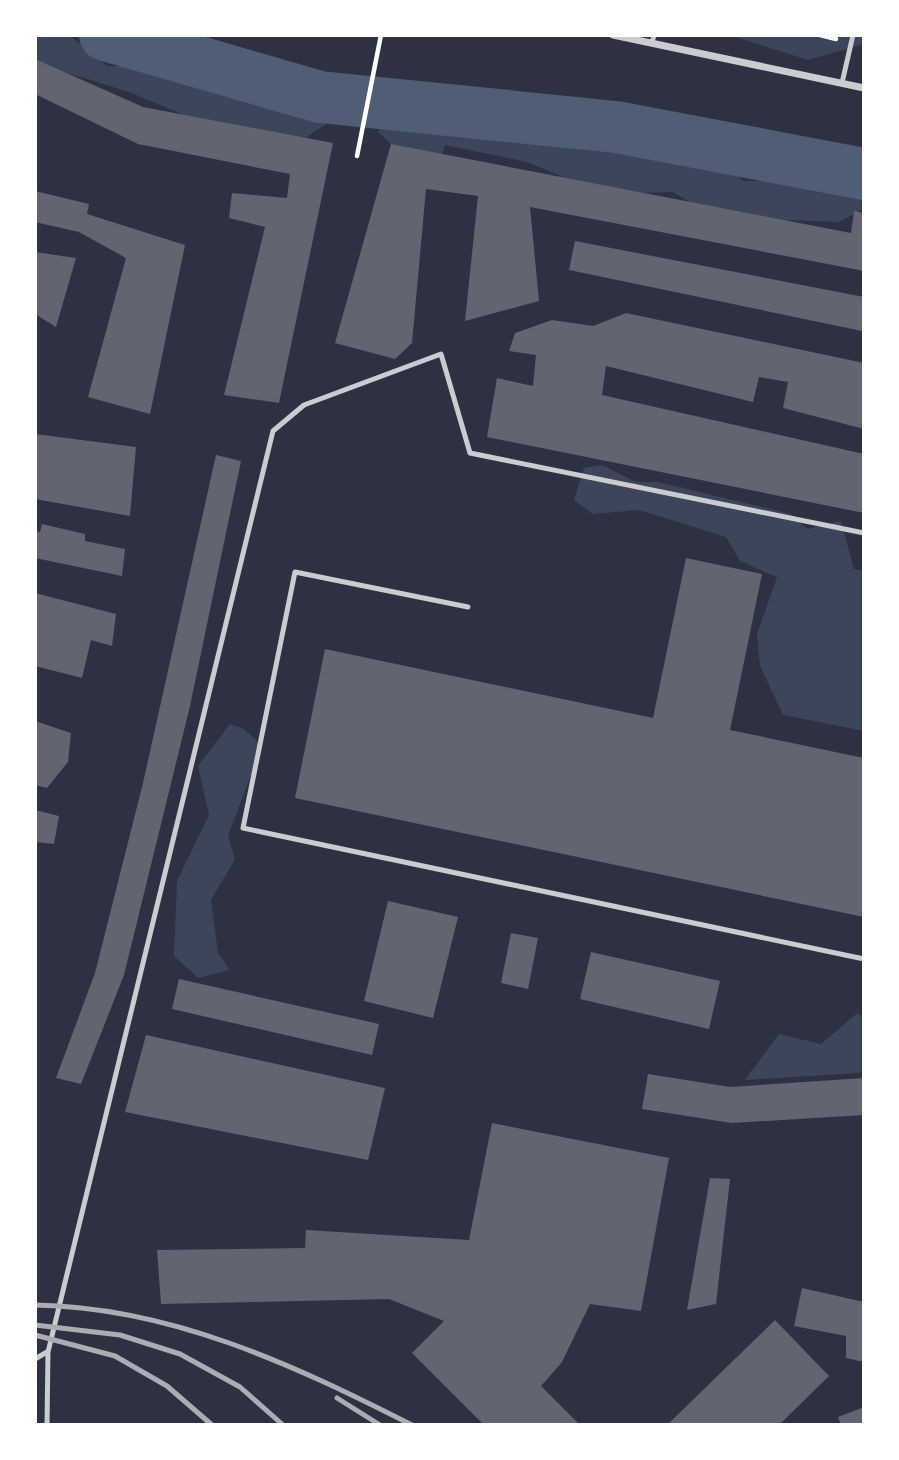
<svg xmlns="http://www.w3.org/2000/svg" width="899" height="1460" font-family="'Source Serif 4',serif">
	<rect width="100%" height="100%" fill="#2d3142"/>
	<!-- green -->
	<path fill="#3c4559" d="M 35,35 L 69,35 L 107,66 L 166,66 L 264,98 L 299,96 L 332,120 L 280,155 L 129,92 L 35,63 Z
		M 729,35 L 864,35 L 864,44 L 808,60 Z
		M 389,114 L 656,150 L 686,167 L 725,164 L 743,181 L 841,180 L 864,184 L 864,209 L 839,222 L 714,217 L 673,192 L 604,194 L 527,162 L 445,145 L 435,177 L 407,159 L 378,132 Z
		M 602,465 L 636,482 L 658,482 L 791,514 L 807,529 L 841,521 L 854,569 L 864,571 L 864,731 L 783,715 L 760,666 L 757,634 L 777,577 L 740,561 L 726,537 L 639,510 L 593,514 L 574,500 L 584,468 Z
		M 230,724 L 244,729 L 262,746 L 228,836 L 235,859 L 211,900 L 218,953 L 230,970 L 198,978 L 174,956 L 177,881 L 209,815 L 198,766 Z
		M 856,1014 L 864,1016 L 864,1070 L 859,1073 L 745,1080 L 779,1034 L 821,1044 Z"/>
	<g fill="none" stroke-linecap="round" stroke-linejoin="round">
		<!-- river -->
		<path stroke="#4f5d75" stroke-width="52" d="M 105,35 L 320,97 L 616,127 L 864,174"/>
	</g>
	<!-- building -->
	<path fill="#626471" d="M 35,59 L 143,107 L 333,143 L 279,403 L 224,395 L 265,227 L 229,218 L 232,193 L 287,198 L 290,174 L 138,144 L 35,94 Z
		M 391,144 L 851,233 L 854,211 L 864,213 L 864,271 L 530,207 L 539,301 L 465,321 L 478,196 L 426,189 L 412,343 L 395,359 L 335,343 Z
		M 35,191 L 89,204 L 87,214 L 185,245 L 150,414 L 88,397 L 126,258 L 79,232 L 35,222 Z
		M 575,241 L 864,297 L 862,331 L 569,270 Z
		M 35,252 L 76,258 L 56,327 L 35,314 Z
		M 626,313 L 864,363 L 864,429 L 783,408 L 788,382 L 759,377 L 753,402 L 606,366 L 602,395 L 864,454 L 864,513 L 487,437 L 497,378 L 533,386 L 536,355 L 509,351 L 515,333 L 552,320 L 593,326 Z
		M 35,434 L 136,447 L 130,516 L 35,499 Z
		M 216,455 L 241,461 L 190,706 L 124,975 L 81,1084 L 56,1078 L 95,973 L 143,783 Z
		M 42,524 L 85,534 L 85,541 L 125,549 L 122,576 L 35,558 L 35,531 L 40,532 Z
		M 686,558 L 762,574 L 730,730 L 864,758 L 864,917 L 295,798 L 325,649 L 653,718 Z
		M 35,593 L 116,614 L 112,646 L 91,640 L 82,678 L 35,666 Z
		M 35,721 L 71,733 L 68,762 L 47,788 L 35,785 Z
		M 35,810 L 59,816 L 54,844 L 35,842 Z
		M 388,901 L 458,917 L 433,1018 L 364,1001 Z
		M 511,933 L 538,938 L 528,989 L 501,983 Z
		M 591,952 L 720,981 L 709,1029 L 580,999 Z
		M 179,979 L 379,1024 L 372,1055 L 172,1009 Z
		M 146,1035 L 385,1088 L 368,1160 L 125,1112 Z
		M 648,1074 L 730,1087 L 864,1078 L 864,1115 L 732,1123 L 642,1109 Z
		M 492,1123 L 669,1158 L 641,1311 L 590,1304 L 562,1362 L 541,1386 L 580,1425 L 484,1425 L 412,1353 L 444,1321 L 389,1299 L 161,1304 L 157,1250 L 305,1248 L 306,1230 L 469,1240 Z
		M 710,1178 L 730,1179 L 716,1304 L 687,1310 Z
		M 802,1288 L 864,1302 L 864,1362 L 846,1358 L 846,1336 L 794,1326 Z
		M 775,1320 L 829,1376 L 779,1425 L 667,1425 Z
		M 864,1407 L 864,1425 L 841,1425 L 838,1417 Z"/>
	<g fill="none" stroke-linecap="round" stroke-linejoin="round">
		<!-- path -->
		<path stroke="#fff" stroke-width="4.5" d="M 820,35 L 836,39
			M 357,156 L 381,35"/>
		<!-- service -->
		<path stroke="#caccd0" stroke-width="5" d="M 652,43 L 654,35
			M 842,83 L 853,35
			M 468,607 L 295,572 L 243,828 L 864,959
			M 35,1359 L 47,1352
			M 47,1425 L 48,1352 L 273,431 L 304,405 L 441,354 L 470,453 L 864,533"/>
		<!-- minor -->
		<path stroke="#caccd0" stroke-width="7" d="M 613,35 L 864,88"/>
		<!-- rail -->
		<path stroke="#abadb3" stroke-width="5" d="M 35,1305 C 170,1307 294,1365 412,1425
			M 35,1325 L 120,1335 L 180,1354 L 240,1387 L 283,1425
			M 35,1335 L 115,1356 L 167,1386 L 212,1425
			M 337,1398 L 380,1425"/>
	</g>
	<!-- border -->
	<rect width="899" height="1460" fill="none" stroke="#ffffff" stroke-width="74"/>
</svg>
